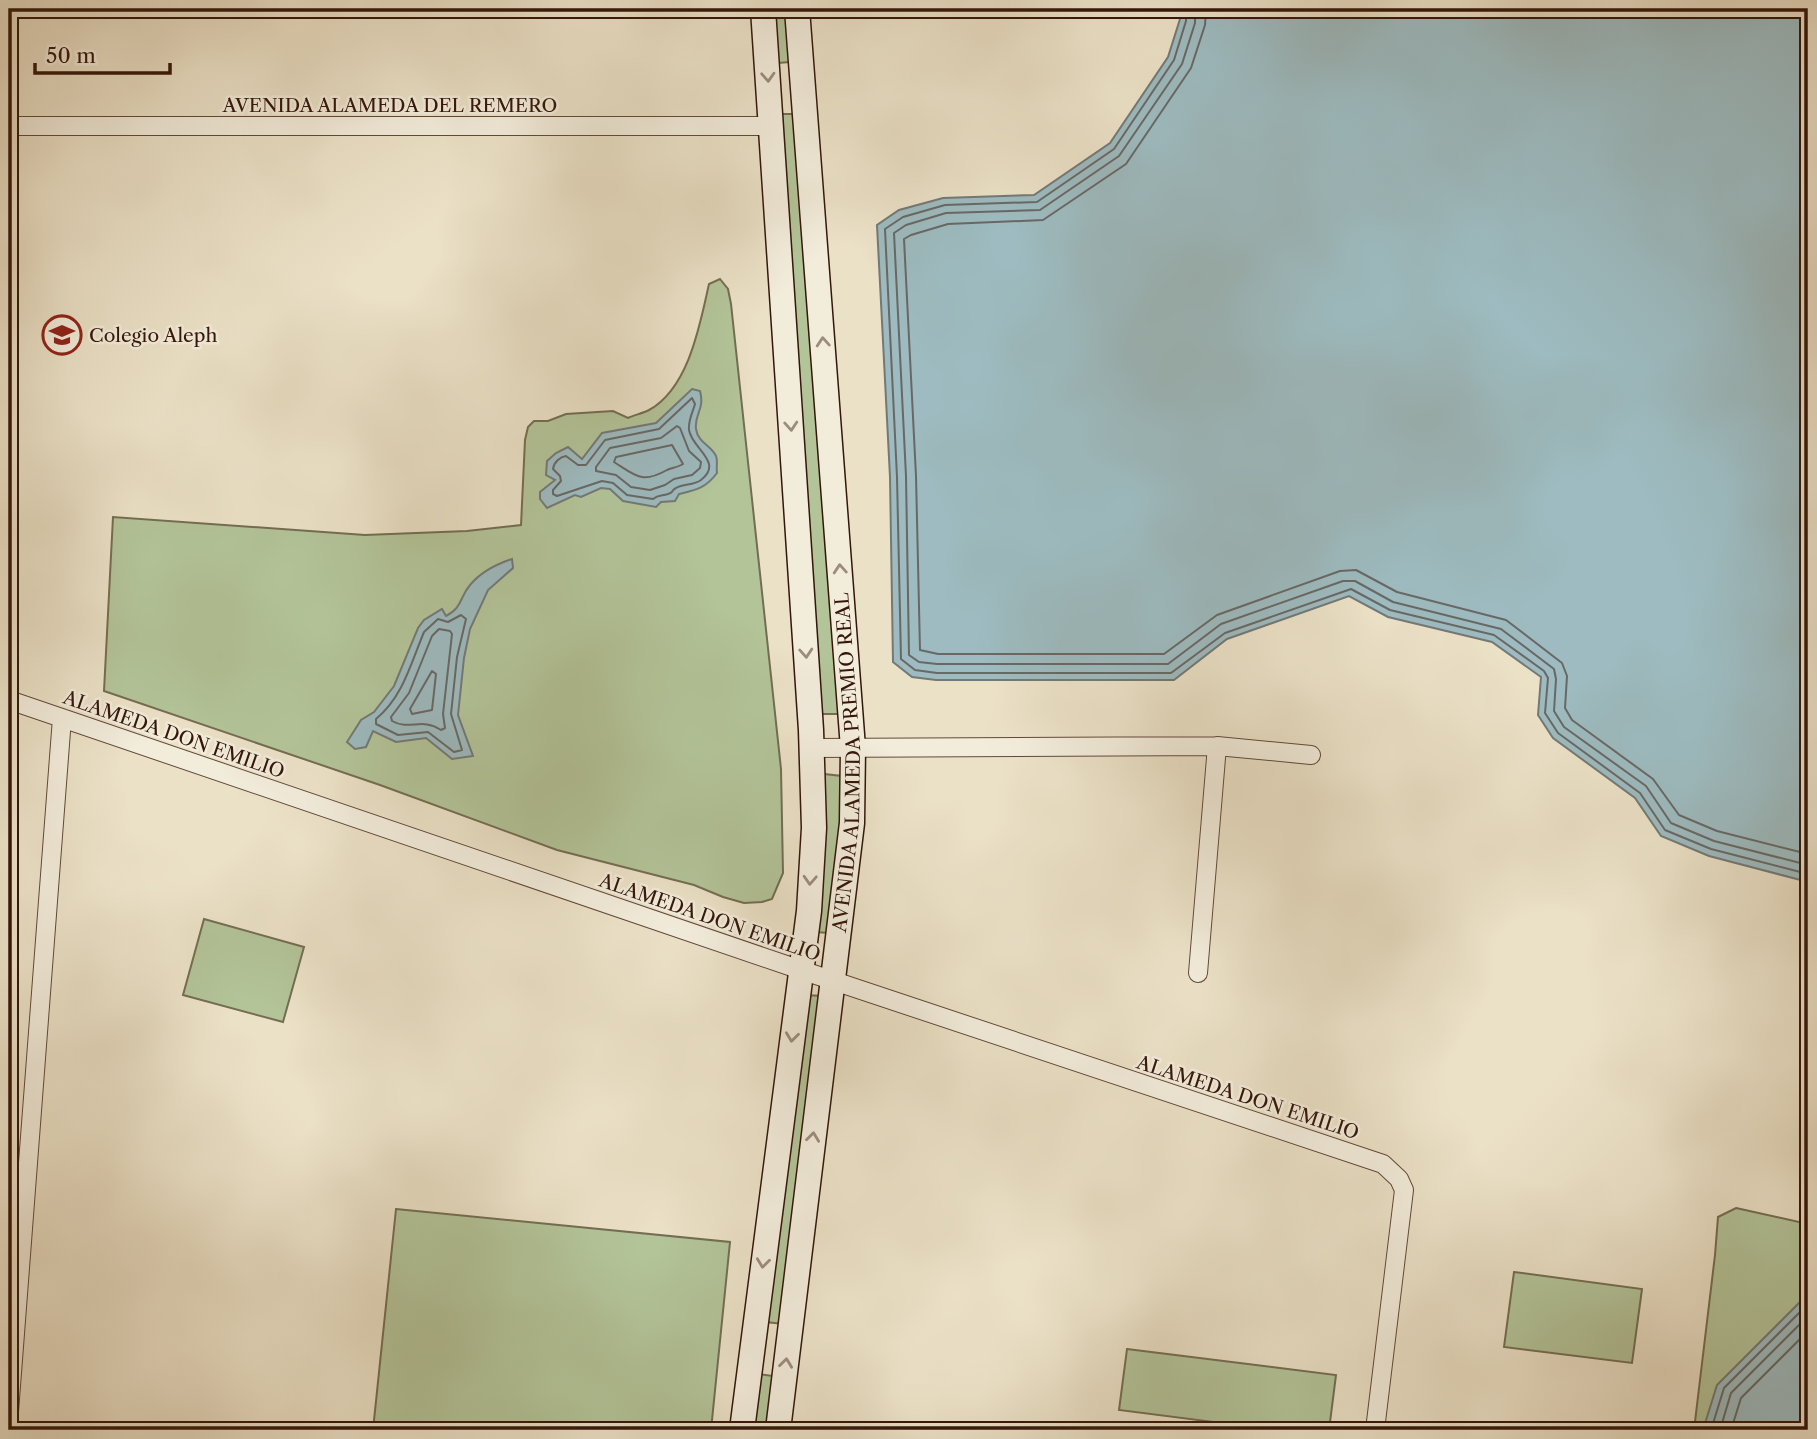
<svg xmlns="http://www.w3.org/2000/svg" width="1817" height="1439" font-family="'Libre Caslon Text',serif">
	<rect width="100%" height="100%" fill="#ebe1c7"/>
	<filter id="stains"><feTurbulence type="fractalNoise" baseFrequency=".00286" numOctaves="4"/><feColorMatrix values="0 0 0 0 .2 0 0 0 0 .09 0 0 0 0 .02 0 0 0 .5 -.17"/></filter>
	<radialGradient id="worn" r=".72"><stop offset=".6" stop-color="#630" stop-opacity="0"/><stop offset="1" stop-color="#630" stop-opacity=".3"/></radialGradient>
	<!-- green -->
	<path fill="#b3c499" stroke="#746d52" stroke-width="2" d="M 774,9 L 786,9 L 790,62 L 778,63 Z
		M 782,114 L 794,114 L 839,714 L 820,714 Z
		M 720,279 L 728,289 L 731,304 L 781,769 L 783,873 L 772,899 L 762,902 L 744,903 L 723,897 L 694,885 L 557,850 L 380,785 L 104,691 L 113,517 L 365,535 L 467,531 L 521,525 L 525,440 L 528,427 L 534,421 L 548,421 L 566,414 L 613,411 L 628,418 C 635,415 643,413 649,410 C 689,388 700,324 709,284 Z
		M 824,774 L 842,776 L 840,831 L 829,933 L 815,932 Z
		M 204,919 L 304,947 L 283,1022 L 183,995 Z
		M 806,995 L 822,996 L 783,1324 L 766,1322 Z
		M 1736,1208 L 1808,1224 L 1808,1430 L 1694,1430 L 1715,1255 L 1718,1217 Z
		M 396,1209 L 730,1242 L 711,1430 L 373,1430 Z
		M 1514,1272 L 1642,1289 L 1632,1363 L 1504,1347 Z
		M 1127,1349 L 1336,1375 L 1329,1430 L 1275,1430 L 1119,1410 Z
		M 758,1374 L 773,1376 L 767,1430 L 751,1430 Z"/>
	<!-- water -->
	<path fill="#9dbbc0" stroke="#737977" stroke-width="2" d="M 1179,9 L 1808,9 L 1808,882 L 1709,856 L 1661,836 L 1635,798 L 1553,738 L 1538,715 L 1541,677 L 1492,642 L 1388,617 L 1349,596 L 1227,639 L 1174,680 L 936,680 L 912,677 L 893,662 L 890,477 L 877,225 L 899,210 L 943,198 L 1034,195 L 1110,143 L 1168,57 L 1180,19 Z
		M 692,389 L 700,391 C 705,410 694,414 696,429 C 698,443 711,445 716,456 C 718,461 716,468 717,473 C 706,488 696,490 679,494 L 675,501 L 661,502 L 656,507 L 623,501 L 610,489 L 601,488 L 581,497 L 575,495 L 547,508 L 540,499 L 540,492 L 555,480 L 546,475 L 547,461 L 556,453 L 568,447 L 582,459 L 602,433 L 656,423 Z
		M 512,559 L 513,568 L 488,590 L 470,629 L 464,658 L 458,715 L 473,756 L 452,759 L 426,738 L 396,742 L 373,731 L 366,747 L 355,749 L 347,742 L 361,720 L 374,712 L 394,686 L 418,628 L 424,620 L 442,609 L 446,616 C 463,607 459,598 470,585 C 480,573 497,564 512,559 Z
		M 1808,1294 L 1808,1430 L 1703,1430 L 1717,1385 Z"/>
	<g fill="none" stroke-linecap="round" stroke-linejoin="round">
		<!-- shore -->
		<path stroke="#686865" stroke-width="2" d="M 1186,9 L 1186,21 L 1174,60 L 1114,149 L 1037,202 L 945,205 L 903,217 L 885,229 L 897,477 L 901,659 L 915,670 L 937,673 L 1171,673 L 1225,633 L 1351,589 L 1390,610 L 1494,635 L 1544,671 L 1548,678 L 1545,713 L 1558,733 L 1640,793 L 1665,830 L 1711,849 L 1808,874
			M 1195,9 L 1195,23 L 1182,64 L 1119,156 L 1040,210 L 946,213 L 906,225 L 894,233 L 906,476 L 909,655 L 919,662 L 937,664 L 1168,664 L 1221,624 L 1343,581 L 1355,581 L 1393,602 L 1501,629 L 1554,669 L 1556,679 L 1554,711 L 1564,727 L 1646,786 L 1671,823 L 1714,841 L 1808,865
			M 1206,9 L 1205,25 L 1191,68 L 1126,164 L 1043,220 L 948,224 L 911,235 L 904,239 L 916,476 L 920,650 L 938,654 L 1164,654 L 1217,615 L 1340,571 L 1356,570 L 1397,592 L 1506,620 L 1562,663 L 1567,676 L 1565,708 L 1572,720 L 1653,779 L 1679,815 L 1717,831 L 1808,854
			M 692,398 L 695,404 C 693,412 688,420 689,430 C 692,449 724,462 701,480 C 693,486 684,483 676,488 C 670,491 675,492 668,494 C 662,496 658,495 653,499 L 627,495 L 613,483 L 602,481 L 557,496 L 553,494 L 553,490 L 561,481 L 560,476 L 553,469 C 554,462 560,457 566,456 L 578,465 L 586,465 L 605,440 L 659,429 Z
			M 677,426 L 680,428 L 689,451 L 701,462 L 700,468 L 692,475 L 674,479 L 665,485 L 650,490 L 631,487 L 616,475 L 596,471 L 596,467 L 610,448 L 661,438 Z
			M 672,445 L 683,464 C 678,467 672,468 667,470 C 642,484 636,476 614,462 L 616,457 Z
			M 461,615 L 466,619 L 457,657 L 451,714 L 462,750 L 454,752 L 428,732 L 398,735 L 376,724 L 376,719 C 403,697 411,663 424,632 L 438,619 L 448,622 Z
			M 439,629 L 450,631 L 452,634 L 443,714 L 445,728 L 441,730 C 422,717 410,731 392,721 L 391,717 L 409,693 L 432,636 Z
			M 432,671 L 436,674 L 432,710 L 412,714 L 410,709 Z
			M 1711,1430 L 1724,1388 L 1808,1304
			M 1720,1430 L 1731,1393 L 1808,1316
			M 1731,1430 L 1741,1398 L 1808,1331"/>
		<!-- street casing -->
		<g stroke="#624939" stroke-width="20">
			<path id="street" d="M 9,126 L 771,126
				M 9,700 L 801,970 L 1383,1164 L 1399,1179 L 1404,1190 L 1375,1430
				M 812,748 L 1217,746 L 1311,755
				M 1198,973 L 1217,746
				M 9,1412 L 62,718"/>
		</g>
		<!-- secondary casing -->
		<g stroke="#34160a" stroke-width="27">
			<g id="secondary">
				<path d="M 742,1430 L 809,911 L 814,828 L 811,730 L 763,9"/>
				<path id="s1" d="M 778,1430 L 852,823 L 853,748 L 797,9"/>
			</g>
		</g>
		<!-- street -->
		<use href="#street" stroke="#f2ecdb" stroke-width="18"/>
		<!-- secondary -->
		<use href="#secondary" stroke="#f2ecdb" stroke-width="24"/>
	</g>
	<!-- one-way arrows -->
	<defs><path id="oneway-chevron" d="M-2-3.5L2.5 0L-2 3.5" fill="none" stroke-width="1.6" stroke-linecap="round" stroke-linejoin="round" transform="scale(1.75)"/></defs>
	<g stroke="#9c8c7d">
		<use href="#oneway-chevron" transform="translate(768 77) rotate(87)"/>
		<use href="#oneway-chevron" transform="translate(823 342) rotate(-94)"/>
		<use href="#oneway-chevron" transform="translate(791 426) rotate(86)"/>
		<use href="#oneway-chevron" transform="translate(840 569) rotate(-94)"/>
		<use href="#oneway-chevron" transform="translate(806 653) rotate(86)"/>
		<use href="#oneway-chevron" transform="translate(810 880) rotate(93)"/>
		<use href="#oneway-chevron" transform="translate(792 1037) rotate(97)"/>
		<use href="#oneway-chevron" transform="translate(813 1137) rotate(-83)"/>
		<use href="#oneway-chevron" transform="translate(763 1263) rotate(97)"/>
		<use href="#oneway-chevron" transform="translate(786 1363) rotate(-83)"/>
	</g>
	<!-- icons -->
	<defs>
		<g id="school-ring" transform="scale(2.0125)"><circle r="9.5" fill="#f2ecdb" stroke="#8f2418" stroke-width="1.5"/><path d="M0-5L7-2L0 1L-7-2ZM-4 1L0 2.5L4 1V4Q0 6-4 4Z" fill="#8f2418"/></g>
	</defs>
	<g fill-rule="evenodd">
		<use href="#school-ring" x="62" y="335"/>
	</g>
	<g text-anchor="middle" stroke-width="5" stroke-linejoin="round" paint-order="stroke">
		<!-- street labels -->
		<g font-size="19" fill="#34160a" stroke="#f2ecdb">
			<text x="390" y="112">AVENIDA ALAMEDA DEL REMERO</text>
			<text transform="translate(174 734) rotate(19)" y="7">ALAMEDA DON EMILIO</text>
			<text dy="7" stroke="none"><textPath href="#s1" startOffset="672">AVENIDA ALAMEDA PREMIO REAL</textPath></text>
			<text transform="translate(710 917) rotate(19)" y="7">ALAMEDA DON EMILIO</text>
			<text transform="translate(1248 1097) rotate(18)" y="7">ALAMEDA DON EMILIO</text>
		</g>
		<!-- poi labels -->
		<g font-size="19" fill="#34160a" stroke="#f2ecdb" text-anchor="start">
			<text x="89" y="342">Colegio Aleph</text>
		</g>
	</g>
	<!-- margin -->
	<rect width="1817" height="1439" fill="none" stroke="#ebe1c7" stroke-width="35"/>
	<rect x="10" y="10" width="1796" height="1418" fill="none" stroke="#34160a" stroke-width="3.5"/>
	<rect x="18" y="18" width="1782" height="1404" fill="none" stroke="#34160a" stroke-width="2"/>
	<!-- scale -->
	<path d="M35 63v10h135v-10" fill="none" stroke="#34160a" stroke-width="3.5"/>
	<text x="46" y="63" font-size="21" fill="#34160a" stroke="#f2ecdb" stroke-width="5" paint-order="stroke">50 m</text>
	<rect width="100%" height="100%" filter="url(#stains)"/>
	<rect width="100%" height="100%" fill="url(#worn)"/>
</svg>
